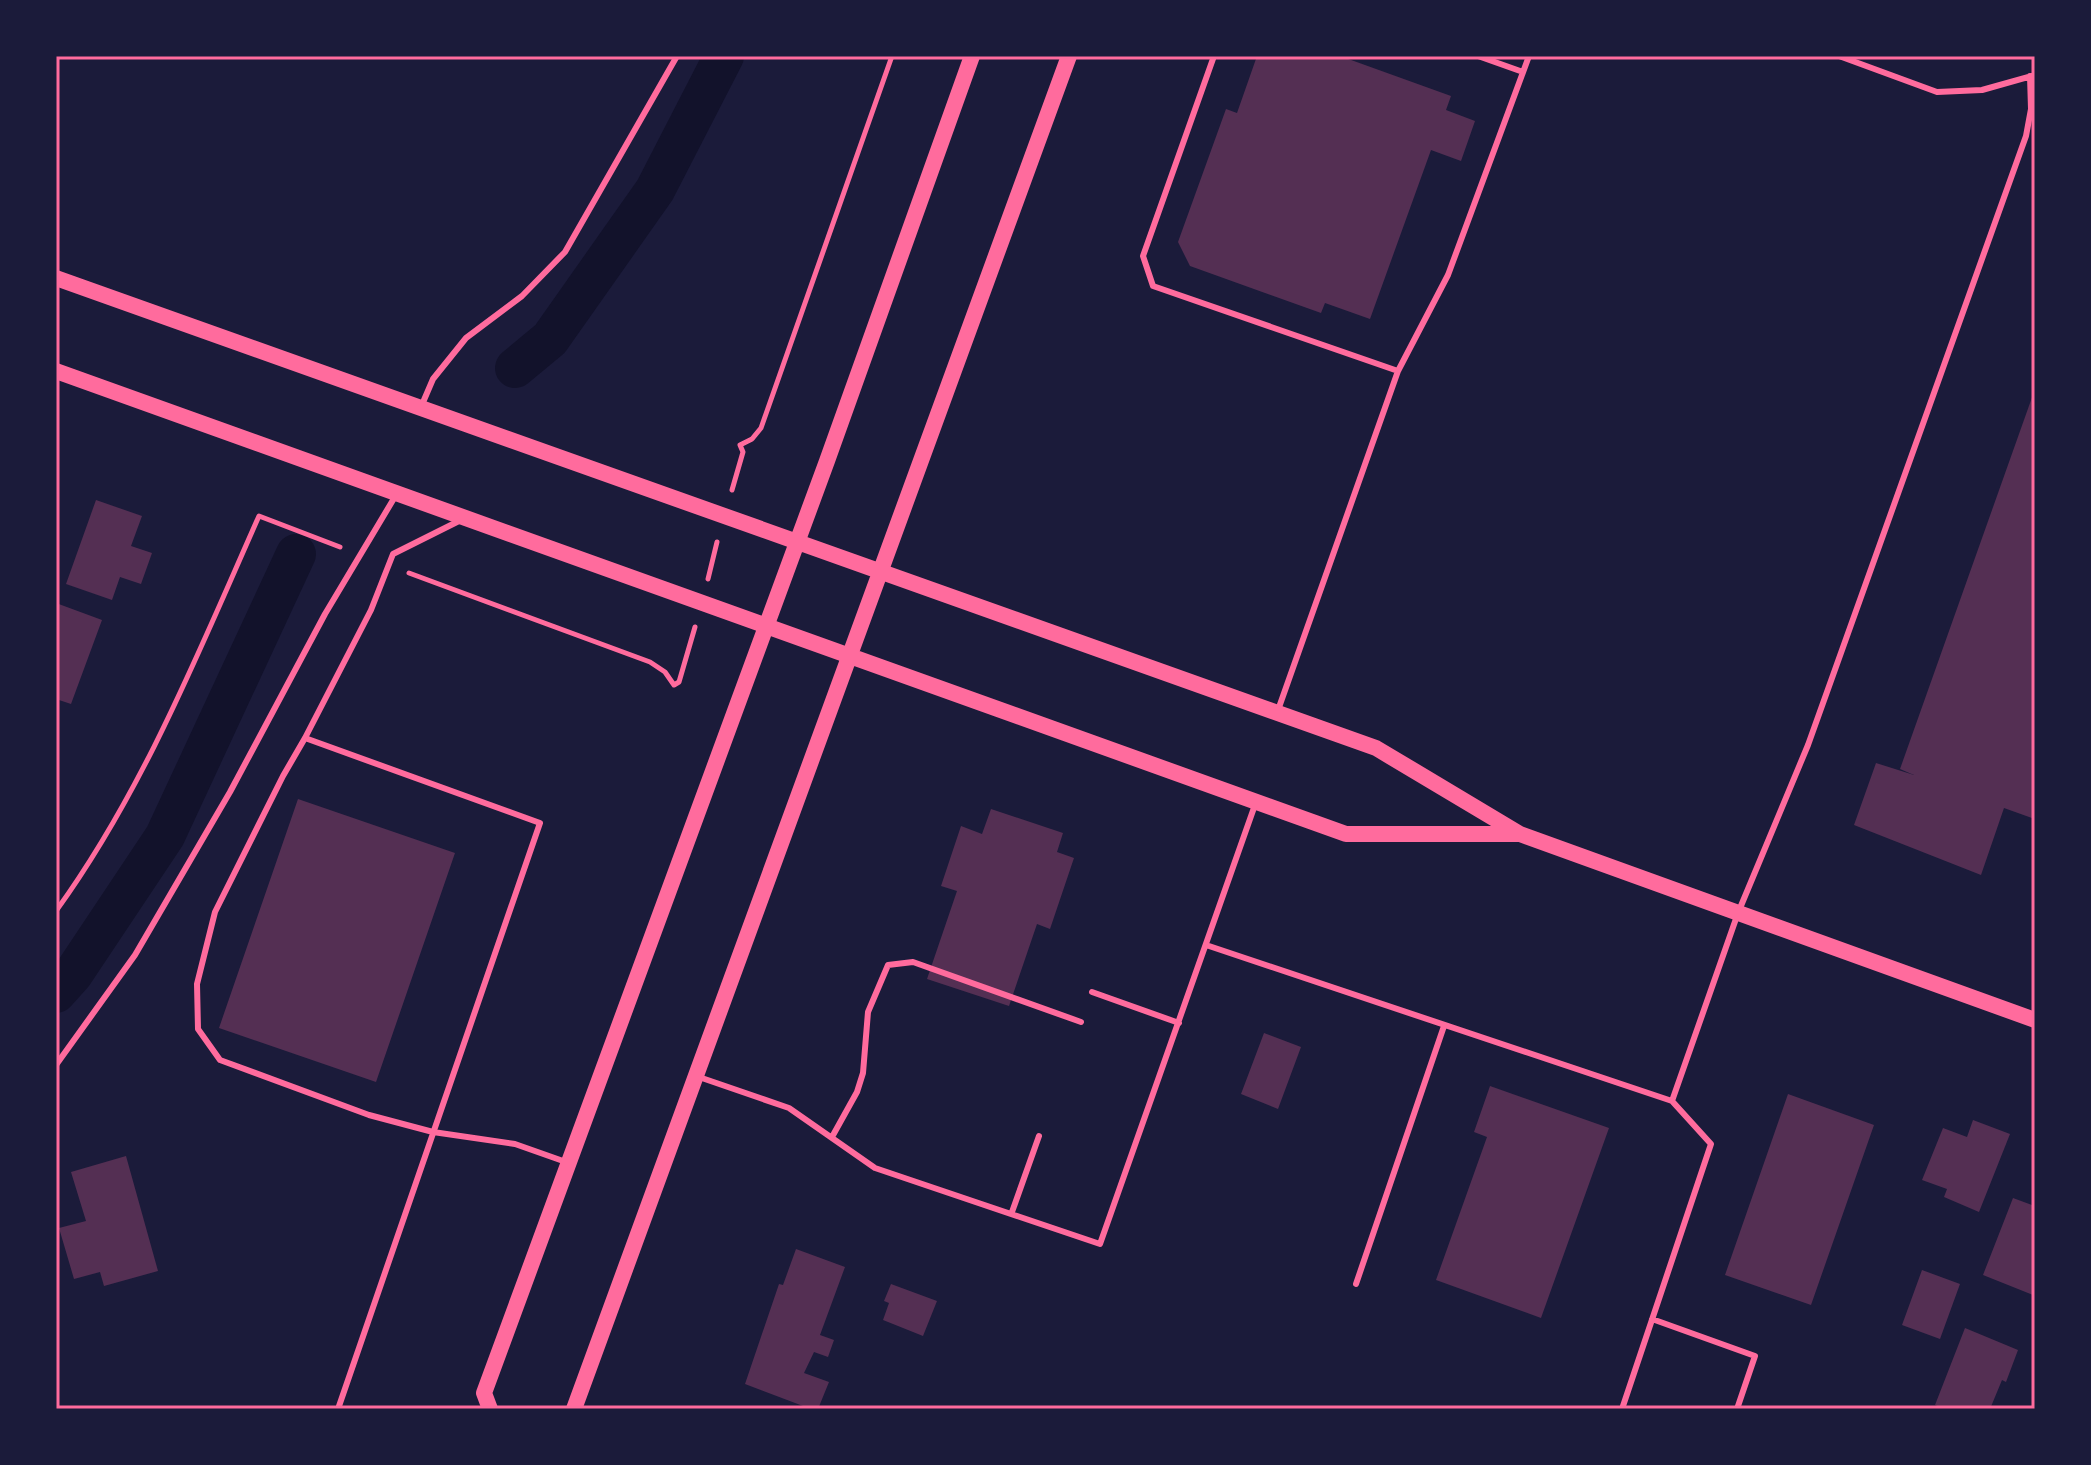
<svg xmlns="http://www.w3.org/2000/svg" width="2091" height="1465" font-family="'IBM Plex Serif',serif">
	<rect width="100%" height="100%" fill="#1b1b3a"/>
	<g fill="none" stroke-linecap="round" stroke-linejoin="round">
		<!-- canal -->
		<path stroke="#12122b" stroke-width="40" d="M 515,368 L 550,339 L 655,190 L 724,56
			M 56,993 L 73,974 L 165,836 L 296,554"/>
	</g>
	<!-- building -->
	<path fill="#542f53" d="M 1257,56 L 1340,56 L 1451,96 L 1446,110 L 1475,121 L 1461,161 L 1431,150 L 1370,319 L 1325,303 L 1321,313 L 1190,266 L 1178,242 L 1226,109 L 1237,113 Z
		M 2035,389 L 2035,819 L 2004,808 L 1981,875 L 1854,825 L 1876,763 L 1914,775 L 1900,769 Z
		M 96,500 L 142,516 L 131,546 L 152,553 L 141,584 L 120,577 L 112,600 L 66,584 Z
		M 56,603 L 102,620 L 71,704 L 56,699 Z
		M 298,799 L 455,853 L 376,1082 L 219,1028 Z
		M 991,809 L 1063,833 L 1057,852 L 1074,858 L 1050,929 L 1037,924 L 1009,1006 L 927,979 L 957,891 L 941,886 L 961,826 L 982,834 Z
		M 1264,1033 L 1301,1047 L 1278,1109 L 1241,1094 Z
		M 1490,1086 L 1609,1128 L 1541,1318 L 1436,1280 L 1487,1137 L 1474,1132 Z
		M 1788,1094 L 1874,1125 L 1811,1305 L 1725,1275 Z
		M 1973,1120 L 2010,1134 L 1979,1212 L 1944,1197 L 1947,1189 L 1922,1180 L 1943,1128 L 1967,1137 Z
		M 126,1156 L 158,1271 L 104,1286 L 100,1272 L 74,1279 L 59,1228 L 86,1221 L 71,1172 Z
		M 2013,1198 L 2035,1206 L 2033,1295 L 1983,1275 Z
		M 796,1249 L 845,1267 L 820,1335 L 834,1340 L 828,1357 L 814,1352 L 804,1373 L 829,1382 L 818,1409 L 811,1409 L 745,1384 L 779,1284 L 783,1285 Z
		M 1922,1270 L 1960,1284 L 1940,1339 L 1902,1325 Z
		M 891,1284 L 937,1301 L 923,1336 L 883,1320 L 889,1303 L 884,1301 Z
		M 1965,1328 L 2018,1350 L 2006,1382 L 2002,1380 L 1990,1409 L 1944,1409 L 1935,1405 Z"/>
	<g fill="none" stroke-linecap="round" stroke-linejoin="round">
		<!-- path -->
		<path stroke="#ff6b9d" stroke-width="5" d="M 732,490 L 743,452 L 740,445 L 752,439 L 761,428 L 892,56
			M 409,573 L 650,662 L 665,672 L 674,685 L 679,682 L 695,627
			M 708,579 L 717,542
			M 56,911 C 143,791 199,651 259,516 L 340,547"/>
		<!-- service -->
		<path stroke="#ff6b9d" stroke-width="6" d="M 1214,56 L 1143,256 L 1153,286 L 1398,371
			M 1478,56 L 1523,72
			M 1839,56 L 1937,92 L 1982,90 L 2035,75
			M 421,407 L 433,379 L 466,338 L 522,296 L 565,252 L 677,56
			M 459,521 L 393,554 L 371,610 L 305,738 L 283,776 L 215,912 L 197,984 L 198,1029 L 220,1060 L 369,1115 L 433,1132 L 515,1144 L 566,1162
			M 1277,713 L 1398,371 L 1448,275 L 1529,56
			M 305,738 L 540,823 L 338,1409
			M 1206,945 L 1672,1101 L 1738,913 L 1808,745 L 2026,136 L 2031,109 L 2030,76
			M 1092,992 L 1179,1023
			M 56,1065 L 135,955 L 230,792 L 325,614 L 396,495
			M 696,1076 L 789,1108 L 875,1168 L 1100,1244 L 1256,802
			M 832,1137 L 857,1092 L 863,1073 L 868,1012 L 888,965 L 913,962 L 1081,1022
			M 1012,1212 L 1039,1136
			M 1356,1284 L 1444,1026
			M 1652,1319 L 1755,1356 L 1737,1409
			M 1622,1409 L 1711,1144 L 1672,1101"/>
		<!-- secondary -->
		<path stroke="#ff6b9d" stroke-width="16" d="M 56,278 L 1376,748 L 1520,834 L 2035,1020
			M 56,371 L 1346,834 L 1518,834
			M 490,1409 L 484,1393 L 827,461 L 972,56
			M 574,1409 L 1069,56"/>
	</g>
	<!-- border -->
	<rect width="2091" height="1465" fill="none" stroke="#1b1b3a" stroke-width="116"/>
	<rect x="58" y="58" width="1975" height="1349" fill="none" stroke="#ff6b9d" stroke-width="3"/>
</svg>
